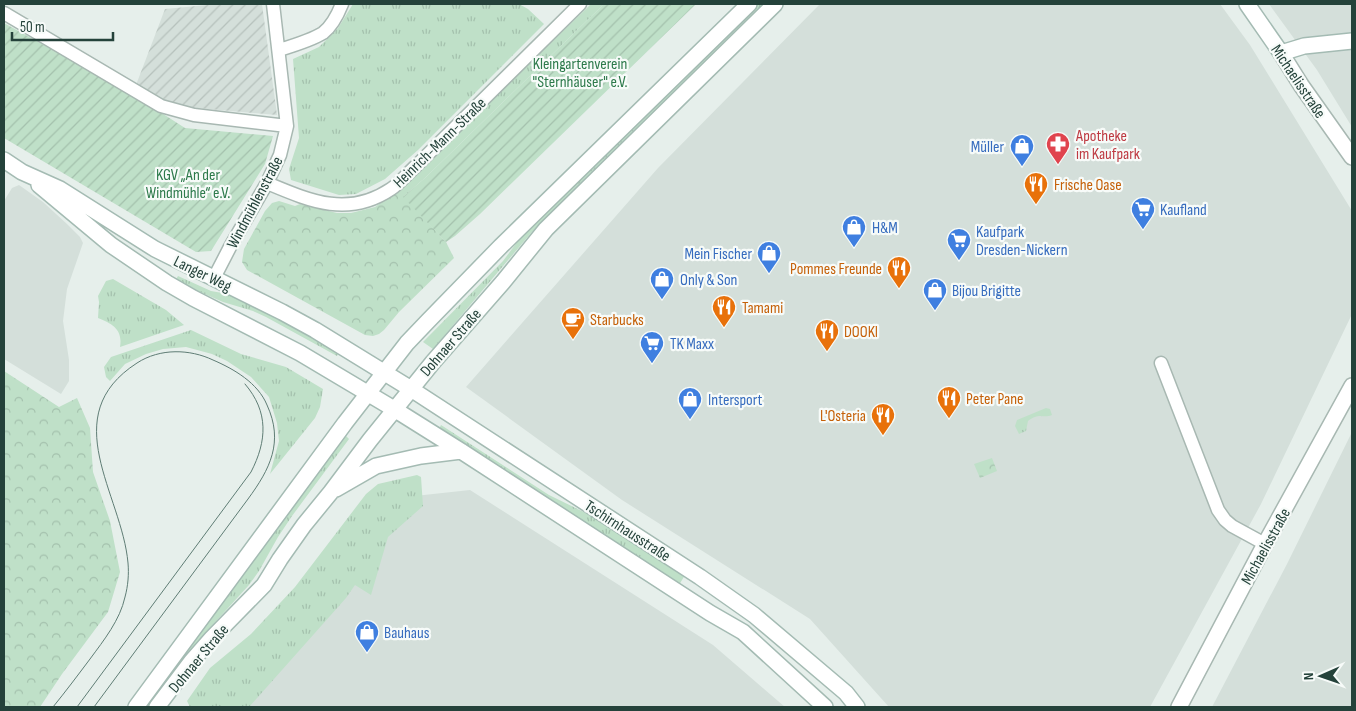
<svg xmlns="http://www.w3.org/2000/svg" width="1356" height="711" font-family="'Sofia Sans Condensed',sans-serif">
	<defs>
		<pattern id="industrial-furrows" width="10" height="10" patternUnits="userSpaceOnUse" patternTransform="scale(1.25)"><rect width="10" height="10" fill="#d4dfda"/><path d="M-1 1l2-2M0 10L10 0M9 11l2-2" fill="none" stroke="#b6c1bc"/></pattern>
		<pattern id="grass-tufts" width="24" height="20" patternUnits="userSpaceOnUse" patternTransform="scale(1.25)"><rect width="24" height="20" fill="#bfe0c8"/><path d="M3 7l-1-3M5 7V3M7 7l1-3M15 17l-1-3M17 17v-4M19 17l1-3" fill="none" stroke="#a4c1ad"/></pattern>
		<pattern id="forest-crowns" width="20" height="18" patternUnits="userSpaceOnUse" patternTransform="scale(1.25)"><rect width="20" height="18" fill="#bfe0c8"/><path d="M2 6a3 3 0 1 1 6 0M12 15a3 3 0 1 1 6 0" fill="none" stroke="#a4c1ad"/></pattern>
		<pattern id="garden-furrows" width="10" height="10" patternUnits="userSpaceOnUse" patternTransform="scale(1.25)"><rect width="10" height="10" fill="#bfe0c8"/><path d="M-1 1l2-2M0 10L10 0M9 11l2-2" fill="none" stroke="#a4c1ad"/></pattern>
	</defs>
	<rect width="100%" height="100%" fill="#e6efeb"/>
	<!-- built -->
	<path fill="#d4dfda" d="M 820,4 L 1220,4 L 1250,45 L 1352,211 L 1352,314 L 1261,504 L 1150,707 L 889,707 L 810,619 L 622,500 L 466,387 L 658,168 Z
		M 1269,4 L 1352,4 L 1352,127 L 1317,70 Z
		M 19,185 L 43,202 L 67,224 L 80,237 L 83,243 L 67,289 L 63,321 L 69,360 L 69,381 L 61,394 L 4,359 L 4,201 L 12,188 Z
		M 1352,432 L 1352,707 L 1212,707 L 1287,564 Z
		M 470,490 L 713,645 L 785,707 L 209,707 L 387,499 Z"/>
	<!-- industrial -->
	<path fill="url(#industrial-furrows)" d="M 218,4 L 262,4 L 277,115 L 174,106 L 136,85 L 165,9 Z"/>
	<!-- grass -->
	<path fill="url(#grass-tufts)" d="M 353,4 L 519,4 L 528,9 L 544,24 L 418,150 L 385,179 L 356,194 L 339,195 L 291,180 L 289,169 L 299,138 L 293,59 L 319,47 L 338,28 Z
		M 591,4 L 604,4 L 426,177 L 403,197 L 398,190 Z
		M 758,4 L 763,4 L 569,194 L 531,233 L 433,349 L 423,342 L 503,261 L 527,229 Z
		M 178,276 L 211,291 L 234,295 L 255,305 L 340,351 L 337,356 L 266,317 L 253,311 L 223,302 L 175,281 Z
		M 113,279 L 166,310 L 184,325 L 120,347 C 123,330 113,324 98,318 L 99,302 L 98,296 L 106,281 Z
		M 191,330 L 241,354 L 286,367 L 323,389 L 320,407 L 315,418 L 270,474 L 279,441 L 277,423 L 269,397 L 251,377 L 227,361 L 212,354 L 186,347 L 163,349 L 146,354 L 125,364 L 110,381 L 106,377 L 104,367 L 111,357 Z
		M 1046,408 L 1050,409 L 1052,415 C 1043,419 1040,412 1028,421 L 1026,431 L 1019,434 L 1015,426 L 1017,420 Z
		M 441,425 L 549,495 L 598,519 L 685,575 L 679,585 L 439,429 Z
		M 345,435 L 349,439 L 292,516 L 278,537 L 259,571 L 249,585 L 208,630 L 183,660 L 147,707 L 143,707 Z
		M 417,475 L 421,477 L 423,506 L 388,537 L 371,595 L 355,585 L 346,598 L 249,707 L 190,707 L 187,701 L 210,668 L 251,634 L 295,587 L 366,494 L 378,484 Z"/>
	<!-- forest -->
	<path fill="url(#forest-crowns)" d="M 398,190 L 446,242 L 454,258 L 399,312 L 384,330 L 379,334 L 373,336 L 365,335 L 247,270 L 242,262 L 244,249 L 265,211 L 272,203 L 279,201 L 295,206 L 300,204 L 337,213 L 351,213 L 375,207 Z
		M 4,371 L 59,407 L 77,398 L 90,428 L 93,472 L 110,521 L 120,572 L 108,612 L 62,674 L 40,707 L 4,707 Z
		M 992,458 L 997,471 L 980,478 L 974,464 Z"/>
	<!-- garden -->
	<path fill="url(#garden-furrows)" d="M 604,4 L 696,4 L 480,214 L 455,236 L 446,242 L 403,197 L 426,177 Z
		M 4,23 L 132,94 L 185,128 L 273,136 L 265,164 L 211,251 L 196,252 L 4,138 Z"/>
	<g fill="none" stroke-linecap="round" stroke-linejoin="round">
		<!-- minor casing -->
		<g stroke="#a8b8b2" stroke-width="15">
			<path id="minor" d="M 4,13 L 161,106 L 194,115 L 287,126
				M 279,50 C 292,46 312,40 323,33 C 332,26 338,14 342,4
				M 267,183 C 310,201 348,218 391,189 C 400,183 408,173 416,166 L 580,4
				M 214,278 L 230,247 L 267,183 L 280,155 L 287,126 L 273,4
				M 1161,363 L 1218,510 L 1225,520 L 1232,526 L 1265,544"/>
		</g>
		<!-- tertiary casing -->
		<g stroke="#a8b8b2" stroke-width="18">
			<path id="tertiary" d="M 1281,53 L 1301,85 L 1352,157
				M 1179,707 L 1265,544 L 1352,386"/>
		</g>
		<!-- secondary casing -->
		<g stroke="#a4bbb3" stroke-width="18">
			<path id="secondary" d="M 1247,4 L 1281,53 L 1304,46 L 1352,41
				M 4,160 L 22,172 L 60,189 L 155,249 L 282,312 L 315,330 L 411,389 L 700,577 L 754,615 L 846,693 L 857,707
				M 39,185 L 111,245 L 167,283 L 193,298 L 300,353 L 394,409 L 461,451 L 710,613 L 743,632 L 825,707
				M 336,489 L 376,466 L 421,456 L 461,451
				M 136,707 L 345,423 L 407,343 L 428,321 L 501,246 L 749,4
				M 157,707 L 191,662 L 212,638 L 264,585 L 280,559 L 304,525 L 331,492 L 370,440 L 433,362 L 503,282 L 546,229 L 775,4"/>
		</g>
		<!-- minor -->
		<use href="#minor" stroke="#fff" stroke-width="12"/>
		<!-- tertiary -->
		<use href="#tertiary" stroke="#fff" stroke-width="15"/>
		<!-- secondary -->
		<use href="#secondary" stroke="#fff" stroke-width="15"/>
		<!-- tram -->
		<path stroke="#5f7d75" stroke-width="1" d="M 53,707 C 66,691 78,675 90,659 C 104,640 120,620 125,597 C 128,586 129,574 128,563 C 122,494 55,416 137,363 C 160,348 190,349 213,360 C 234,369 258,383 267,405 C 284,442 270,469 248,499 L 94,707
			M 77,707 L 251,472 C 267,441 269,412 245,384"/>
	</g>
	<!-- icons -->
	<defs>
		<g id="pharmacy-pin" transform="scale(1.25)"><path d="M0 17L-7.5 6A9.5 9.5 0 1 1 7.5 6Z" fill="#e0444e" stroke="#f7fbf9"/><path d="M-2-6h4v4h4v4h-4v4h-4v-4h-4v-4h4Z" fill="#fff"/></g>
		<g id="shop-pin" transform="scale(1.25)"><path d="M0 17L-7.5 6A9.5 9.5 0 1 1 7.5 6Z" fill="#3f7fe0" stroke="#f7fbf9"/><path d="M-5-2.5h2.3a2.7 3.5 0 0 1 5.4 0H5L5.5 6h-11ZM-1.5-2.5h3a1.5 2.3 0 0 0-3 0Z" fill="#fff"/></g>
		<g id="restaurant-pin" transform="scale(1.25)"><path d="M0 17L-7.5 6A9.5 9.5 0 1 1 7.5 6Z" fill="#e8710a" stroke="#f7fbf9"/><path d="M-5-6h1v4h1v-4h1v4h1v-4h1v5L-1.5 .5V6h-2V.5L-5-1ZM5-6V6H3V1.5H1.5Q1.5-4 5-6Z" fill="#fff"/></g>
		<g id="supermarket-pin" transform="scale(1.25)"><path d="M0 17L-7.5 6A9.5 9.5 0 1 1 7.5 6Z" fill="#3f7fe0" stroke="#f7fbf9"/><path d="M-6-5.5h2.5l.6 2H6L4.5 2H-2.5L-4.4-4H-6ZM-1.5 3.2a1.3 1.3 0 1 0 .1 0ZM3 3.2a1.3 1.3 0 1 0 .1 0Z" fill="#fff"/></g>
		<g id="cafe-pin" transform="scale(1.25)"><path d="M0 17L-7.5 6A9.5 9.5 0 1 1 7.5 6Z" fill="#e8710a" stroke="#f7fbf9"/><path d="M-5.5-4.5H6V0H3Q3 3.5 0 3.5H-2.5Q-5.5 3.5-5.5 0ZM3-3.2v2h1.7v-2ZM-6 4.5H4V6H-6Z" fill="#fff"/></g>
	</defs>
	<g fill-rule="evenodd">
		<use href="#pharmacy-pin" x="1058" y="144"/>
		<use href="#shop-pin" x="1022" y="146"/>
		<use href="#restaurant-pin" x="1036" y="184"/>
		<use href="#supermarket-pin" x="1143" y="209"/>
		<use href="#shop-pin" x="854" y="227"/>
		<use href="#supermarket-pin" x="959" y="240"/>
		<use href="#shop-pin" x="769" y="253"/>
		<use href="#restaurant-pin" x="899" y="268"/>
		<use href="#shop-pin" x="662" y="279"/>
		<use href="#shop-pin" x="935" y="290"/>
		<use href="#restaurant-pin" x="724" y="307"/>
		<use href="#cafe-pin" x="573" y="319"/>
		<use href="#restaurant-pin" x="827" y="331"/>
		<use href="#supermarket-pin" x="652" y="343"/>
		<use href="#restaurant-pin" x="949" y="398"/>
		<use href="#shop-pin" x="690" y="399"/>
		<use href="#restaurant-pin" x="883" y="415"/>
		<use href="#shop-pin" x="367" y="632"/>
	</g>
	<g text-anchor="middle" stroke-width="4.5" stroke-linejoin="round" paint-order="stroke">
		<!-- park labels -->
		<g font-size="16" fill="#2d7a4b" stroke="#f7fbf9">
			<text x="580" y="69">Kleingartenverein<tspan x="580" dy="18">"Sternhäuser" e.V.</tspan></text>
			<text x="188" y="180">KGV „An der<tspan x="188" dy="18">Windmühle“ e.V.</tspan></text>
		</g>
		<!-- street labels -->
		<g font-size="16" fill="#24423a" stroke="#f7fbf9">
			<text transform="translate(1299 81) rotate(56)" y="6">Michaelisstraße</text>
			<text transform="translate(439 142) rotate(-44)" y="6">Heinrich-Mann-Straße</text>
			<text transform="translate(254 202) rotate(-62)" y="6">Windmühlenstraße</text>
			<text transform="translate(203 273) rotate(26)" y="6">Langer Weg</text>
			<text transform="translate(450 342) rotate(-49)" y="6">Dohnaer Straße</text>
			<text transform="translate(628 530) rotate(33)" y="6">Tschirnhausstraße</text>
			<text transform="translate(1265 546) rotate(-61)" y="6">Michaelisstraße</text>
			<text transform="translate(198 658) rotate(-50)" y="6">Dohnaer Straße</text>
		</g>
		<!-- health labels -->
		<g font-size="16" fill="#be3a42" stroke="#f7fbf9" text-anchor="start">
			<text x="1076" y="141">Apotheke<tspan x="1076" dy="18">im Kaufpark</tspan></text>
		</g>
		<!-- shop labels -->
		<g font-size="16" fill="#366cbe" stroke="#f7fbf9" text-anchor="start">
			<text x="1004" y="152" text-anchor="end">Müller</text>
			<text x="1160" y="215">Kaufland</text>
			<text x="872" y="233">H&amp;M</text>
			<text x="976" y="237">Kaufpark<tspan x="976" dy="18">Dresden-Nickern</tspan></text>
			<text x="752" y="259" text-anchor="end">Mein Fischer</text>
			<text x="680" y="285">Only &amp; Son</text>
			<text x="952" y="296">Bijou Brigitte</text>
			<text x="670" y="349">TK Maxx</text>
			<text x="708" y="405">Intersport</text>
			<text x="384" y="638">Bauhaus</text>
		</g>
		<!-- food labels -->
		<g font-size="16" fill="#c56008" stroke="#f7fbf9" text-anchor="start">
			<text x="1054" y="190">Frische Oase</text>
			<text x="882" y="274" text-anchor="end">Pommes Freunde</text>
			<text x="742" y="313">Tamami</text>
			<text x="590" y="325">Starbucks</text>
			<text x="844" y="337">DOOKI</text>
			<text x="966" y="404">Peter Pane</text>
			<text x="866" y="421" text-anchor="end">L'Osteria</text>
		</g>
	</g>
	<!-- border -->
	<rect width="1356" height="711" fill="none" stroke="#24423a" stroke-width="10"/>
	<!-- north arrow -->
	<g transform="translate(1321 676) rotate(268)" stroke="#f7fbf9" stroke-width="4" paint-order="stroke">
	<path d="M0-4L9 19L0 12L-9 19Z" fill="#24423a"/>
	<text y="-8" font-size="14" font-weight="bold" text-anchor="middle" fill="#24423a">N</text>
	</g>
	<!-- scale -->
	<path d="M12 32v8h101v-8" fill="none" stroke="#24423a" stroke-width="2.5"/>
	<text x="20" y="32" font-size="15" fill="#24423a" stroke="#f7fbf9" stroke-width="4" paint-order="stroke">50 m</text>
</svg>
